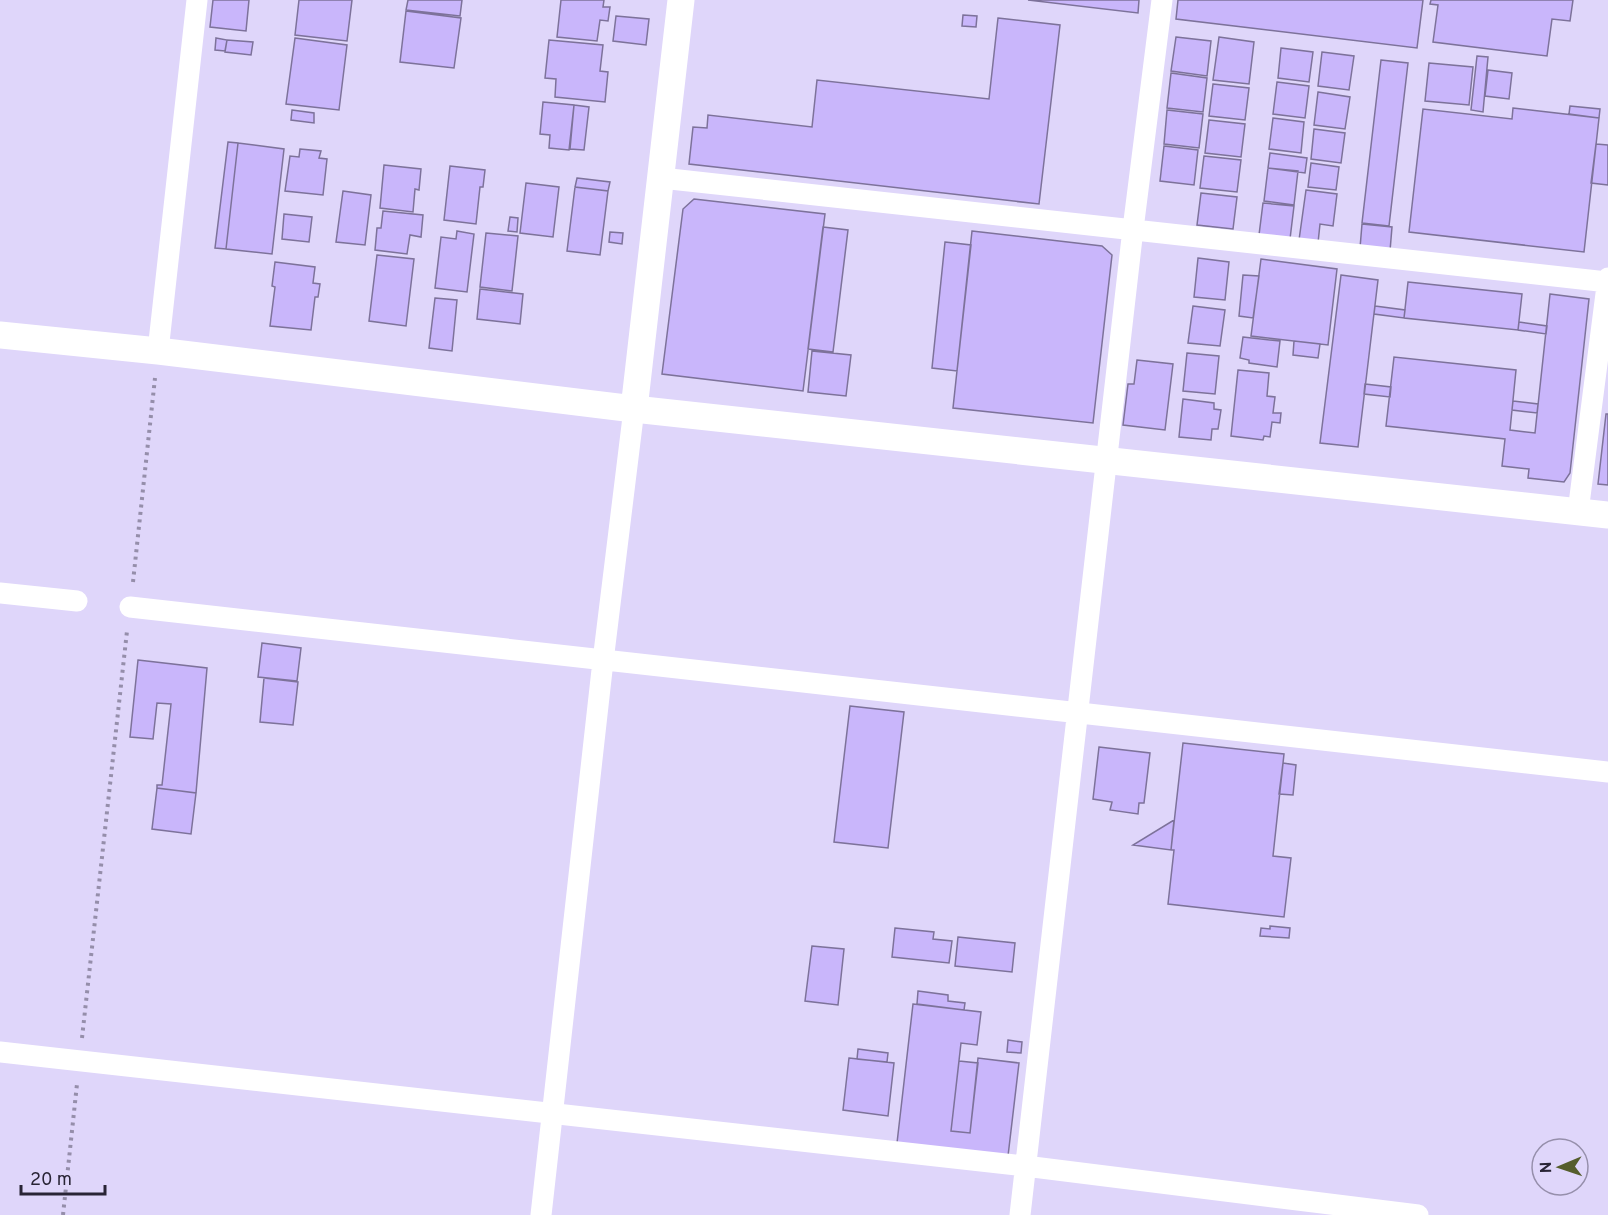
<svg xmlns="http://www.w3.org/2000/svg" width="1608" height="1215" font-family="Overpass,sans-serif">
	<rect width="100%" height="100%" fill="#dfd6fa"/>
	<!-- building -->
	<path fill="#c9b6fb" stroke="#7d729a" stroke-width="1.5" d="M 213,0 L 249,0 L 246,31 L 210,27 Z
		M 299,0 L 352,0 L 347,41 L 295,35 Z
		M 408,0 L 462,0 L 460,16 L 406,10 Z
		M 561,0 L 604,0 L 603,7 L 610,7 L 608,21 L 600,20 L 597,41 L 557,37 Z
		M 1028,0 L 1139,0 L 1138,13 Z
		M 1178,0 L 1423,0 L 1417,48 L 1176,19 Z
		M 1431,0 L 1573,0 L 1570,21 L 1552,19 L 1547,56 L 1433,42 L 1438,5 L 1430,4 Z
		M 406,11 L 461,18 L 454,68 L 400,62 Z
		M 963,15 L 977,16 L 976,27 L 962,26 Z
		M 616,16 L 649,19 L 646,45 L 613,41 Z
		M 998,18 L 1060,25 L 1039,204 L 689,164 L 693,127 L 707,128 L 708,115 L 812,127 L 817,80 L 989,99 Z
		M 1176,37 L 1211,41 L 1207,76 L 1171,71 Z
		M 1219,37 L 1254,42 L 1249,84 L 1213,80 Z
		M 216,38 L 227,40 L 225,51 L 215,50 Z
		M 295,38 L 347,45 L 339,110 L 286,104 Z
		M 227,40 L 253,42 L 251,55 L 225,52 Z
		M 549,40 L 603,45 L 600,71 L 608,72 L 605,102 L 555,97 L 556,79 L 545,78 Z
		M 1281,48 L 1313,52 L 1309,82 L 1278,78 Z
		M 1322,52 L 1354,56 L 1349,90 L 1318,86 Z
		M 1477,56 L 1488,57 L 1483,112 L 1471,110 Z
		M 1381,60 L 1408,63 L 1389,226 L 1362,223 Z
		M 1429,63 L 1473,67 L 1469,105 L 1425,101 Z
		M 1488,70 L 1512,73 L 1509,99 L 1485,96 Z
		M 1171,73 L 1207,78 L 1203,112 L 1167,108 Z
		M 1277,82 L 1309,86 L 1305,118 L 1273,114 Z
		M 1213,84 L 1249,88 L 1245,120 L 1209,116 Z
		M 1318,92 L 1350,97 L 1345,129 L 1314,125 Z
		M 543,102 L 574,105 L 569,150 L 549,148 L 550,135 L 540,134 Z
		M 574,105 L 589,107 L 584,150 L 570,149 Z
		M 1570,106 L 1600,109 L 1599,118 L 1569,114 Z
		M 1513,108 L 1599,118 L 1584,252 L 1409,232 L 1423,109 L 1512,119 Z
		M 292,110 L 314,113 L 314,123 L 291,120 Z
		M 1167,110 L 1203,114 L 1199,148 L 1164,144 Z
		M 1273,118 L 1304,122 L 1301,153 L 1269,149 Z
		M 1209,120 L 1245,124 L 1241,157 L 1205,153 Z
		M 1314,129 L 1345,133 L 1341,163 L 1311,159 Z
		M 228,142 L 238,143 L 226,249 L 215,248 Z
		M 238,143 L 284,149 L 272,254 L 226,249 Z
		M 1596,144 L 1608,145 L 1608,185 L 1591,183 Z
		M 1164,146 L 1198,150 L 1194,185 L 1160,181 Z
		M 300,149 L 321,151 L 319,158 L 327,159 L 323,195 L 285,191 L 290,156 L 299,157 Z
		M 1270,153 L 1307,158 L 1305,173 L 1268,168 Z
		M 1204,156 L 1241,160 L 1237,192 L 1200,188 Z
		M 1311,163 L 1339,167 L 1336,190 L 1308,187 Z
		M 384,165 L 421,169 L 419,190 L 415,189 L 413,212 L 380,208 Z
		M 450,166 L 485,170 L 483,187 L 480,187 L 476,224 L 444,220 Z
		M 1268,168 L 1298,171 L 1294,205 L 1264,201 Z
		M 577,178 L 610,182 L 608,191 L 575,187 Z
		M 526,183 L 559,187 L 553,237 L 520,233 Z
		M 575,187 L 608,191 L 600,255 L 567,251 Z
		M 1306,190 L 1337,194 L 1333,226 L 1320,224 L 1318,243 L 1299,240 Z
		M 343,191 L 371,195 L 365,245 L 336,242 Z
		M 1201,193 L 1237,197 L 1233,229 L 1197,225 Z
		M 694,199 L 825,214 L 803,391 L 662,374 L 683,209 Z
		M 1263,203 L 1294,206 L 1290,239 L 1259,235 Z
		M 383,211 L 423,215 L 421,237 L 410,235 L 407,254 L 375,250 L 377,228 L 381,228 Z
		M 284,214 L 312,217 L 309,242 L 282,239 Z
		M 510,217 L 518,218 L 517,232 L 508,231 Z
		M 1362,224 L 1392,227 L 1390,251 L 1360,248 Z
		M 823,227 L 848,230 L 833,352 L 808,349 Z
		M 457,231 L 474,234 L 467,292 L 435,288 L 441,237 L 456,239 Z
		M 972,231 L 1102,246 L 1112,255 L 1093,423 L 953,408 Z
		M 610,232 L 623,233 L 622,244 L 609,242 Z
		M 486,233 L 518,236 L 512,291 L 480,287 Z
		M 945,242 L 971,245 L 957,371 L 932,368 Z
		M 377,255 L 414,259 L 406,326 L 369,321 Z
		M 1198,258 L 1229,262 L 1225,300 L 1194,297 Z
		M 1261,259 L 1337,269 L 1328,345 L 1251,336 Z
		M 275,262 L 315,267 L 313,283 L 320,284 L 318,297 L 315,297 L 311,330 L 270,326 L 275,287 L 272,286 Z
		M 1243,275 L 1259,276 L 1253,318 L 1239,316 Z
		M 1341,275 L 1378,280 L 1358,447 L 1320,443 Z
		M 1408,282 L 1522,294 L 1518,330 L 1404,318 Z
		M 480,289 L 523,294 L 520,324 L 477,319 Z
		M 1550,294 L 1589,299 L 1570,473 L 1564,482 L 1528,478 L 1529,469 L 1502,466 L 1505,439 L 1386,426 L 1394,357 L 1516,370 L 1510,430 L 1535,433 Z
		M 435,298 L 457,300 L 452,351 L 429,348 Z
		M 1193,306 L 1225,310 L 1220,346 L 1188,343 Z
		M 1375,306 L 1405,310 L 1404,318 L 1374,314 Z
		M 1519,322 L 1547,326 L 1546,334 L 1518,330 Z
		M 1243,337 L 1280,341 L 1277,367 L 1249,363 L 1249,360 L 1240,358 Z
		M 1294,341 L 1320,344 L 1318,358 L 1293,355 Z
		M 812,351 L 851,355 L 846,396 L 808,392 Z
		M 1187,353 L 1219,356 L 1215,394 L 1183,391 Z
		M 1137,360 L 1173,364 L 1165,430 L 1123,425 L 1128,384 L 1134,384 Z
		M 1238,370 L 1269,373 L 1267,396 L 1275,397 L 1273,413 L 1281,413 L 1280,423 L 1272,422 L 1270,437 L 1264,436 L 1263,440 L 1231,436 Z
		M 1365,384 L 1391,387 L 1390,397 L 1364,394 Z
		M 1183,399 L 1214,403 L 1214,409 L 1221,410 L 1218,429 L 1212,429 L 1211,440 L 1179,437 Z
		M 1513,401 L 1538,404 L 1537,413 L 1512,410 Z
		M 1606,414 L 1608,414 L 1608,485 L 1598,484 Z
		M 262,643 L 301,648 L 297,681 L 258,677 Z
		M 138,660 L 207,668 L 196,793 L 157,788 L 157,785 L 162,785 L 171,704 L 157,703 L 153,739 L 130,737 Z
		M 264,678 L 298,682 L 293,725 L 260,722 Z
		M 850,706 L 904,712 L 888,848 L 834,842 Z
		M 1183,743 L 1284,754 L 1273,856 L 1291,858 L 1284,917 L 1168,904 L 1174,850 L 1171,850 Z
		M 1099,747 L 1150,753 L 1144,803 L 1139,803 L 1138,814 L 1110,810 L 1112,802 L 1093,799 Z
		M 1283,763 L 1296,765 L 1293,795 L 1279,794 Z
		M 157,788 L 196,793 L 191,834 L 152,829 Z
		M 1174,820 L 1171,850 L 1133,845 Z
		M 1270,926 L 1290,928 L 1289,938 L 1260,936 L 1261,928 L 1270,929 Z
		M 895,928 L 934,932 L 933,939 L 952,941 L 949,963 L 892,957 Z
		M 958,937 L 1015,943 L 1012,972 L 955,966 Z
		M 812,946 L 844,949 L 838,1005 L 805,1001 Z
		M 918,991 L 948,995 L 948,1001 L 965,1003 L 964,1010 L 917,1004 Z
		M 913,1004 L 981,1012 L 977,1045 L 961,1043 L 951,1131 L 970,1133 L 978,1058 L 1019,1063 L 1008,1156 L 897,1143 Z
		M 1008,1040 L 1022,1042 L 1021,1053 L 1007,1052 Z
		M 858,1049 L 888,1053 L 887,1062 L 857,1059 Z
		M 849,1058 L 894,1063 L 888,1116 L 843,1110 Z
		M 959,1061 L 978,1063 L 970,1133 L 951,1131 Z"/>
	<g fill="none" stroke-linecap="round" stroke-linejoin="round">
		<!-- path -->
		<path stroke="#958eaa" stroke-width="4" stroke-dasharray="3 4.5" stroke-linecap="butt" d="M 133,582 L 155,378
			M 82,1038 L 127,631
			M 63,1215 L 77,1084"/>
		<!-- minor -->
		<path stroke="#fff" stroke-width="21" d="M 661,178 L 1608,282
			M 158,351 L 197,0
			M 1578,512 L 1608,278
			M 0,593 L 77,601
			M 130,607 L 1608,772
			M 0,1052 L 1025,1166 L 1418,1215
			M 541,1215 L 603,661 L 634,409
			M 1020,1215 L 1133,229 L 1162,0"/>
		<!-- tertiary -->
		<path stroke="#fff" stroke-width="27" d="M 0,335 L 158,351 L 634,409 L 1608,515
			M 634,409 L 681,0"/>
	</g>
	<!-- north arrow -->
	<g transform="translate(1560 1167) rotate(268)"><circle r="28" fill="#dfd6fa" stroke="#968fab" stroke-width="1.5"/>
	<path d="M0-4.5L10 22L0 15L-10 22Z" fill="#555d2c"/>
	<text y="-9" font-size="16" font-weight="bold" text-anchor="middle" fill="#292435">N</text>
	</g>
	<!-- scale -->
	<path d="M21 1185v9h84v-9" fill="none" stroke="#292435" stroke-width="3"/>
	<text x="30" y="1185" font-size="18" fill="#292435" stroke="#dfd6fa" stroke-width="4.5" paint-order="stroke">20 m</text>
</svg>
